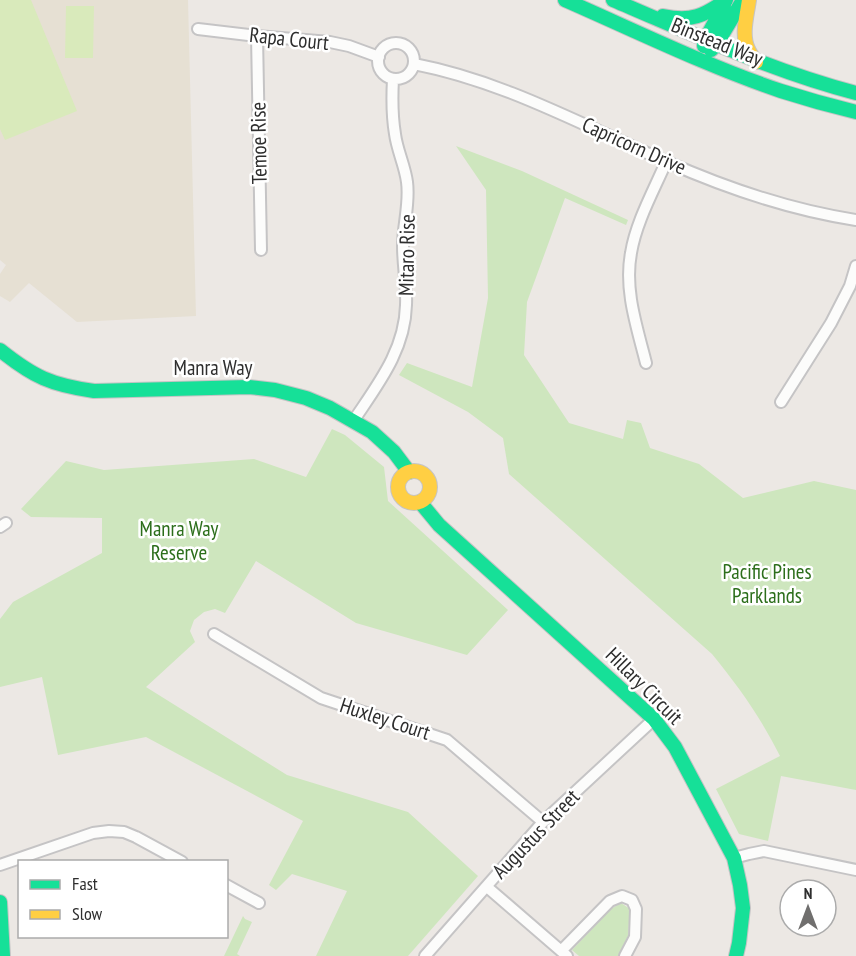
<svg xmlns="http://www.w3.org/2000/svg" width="856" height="956" font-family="'PT Sans Narrow',sans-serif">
	<rect width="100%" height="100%" fill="#ece8e4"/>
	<!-- education -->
	<path fill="#e6e0d3" d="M 0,0 L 188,0 L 196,316 L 77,322 L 29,283 L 10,302 L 0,296 L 0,274 L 6,265 L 0,260 Z"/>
	<!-- green -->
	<path fill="#cee6be" d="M 456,146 L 522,171 L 628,220 L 626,225 L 565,198 L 527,302 L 524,355 L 569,423 L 623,439 L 627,420 L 641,423 L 650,448 L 699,464 L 743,498 L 814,481 L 856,490 L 856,790 L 781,776 L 768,841 L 739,834 L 716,789 L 780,756 C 761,718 739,687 712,654 L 509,474 L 503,438 L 468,412 L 399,375 L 407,363 L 472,387 L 488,298 L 486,190 Z
		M 332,429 L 345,435 L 384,467 L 388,501 L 508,610 L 467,655 L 356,623 L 256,561 L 225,613 L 215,609 L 204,612 L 194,620 L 190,631 L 195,642 L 146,687 L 287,775 L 408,812 L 478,876 L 408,956 L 316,956 L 347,891 L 292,874 L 276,890 L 269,885 L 303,821 L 146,737 L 58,755 L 42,677 L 0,687 L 0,619 L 13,602 L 102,553 L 102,518 L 31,517 L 21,509 L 66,461 L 104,470 L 254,459 L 306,477 Z
		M 621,903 L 630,909 L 628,936 L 618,956 L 579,956 L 572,950 L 611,909 Z
		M 243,916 L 245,919 L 252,922 L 237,954 L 240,956 L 224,956 Z"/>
	<!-- pitch -->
	<path fill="#d9eabb" d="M 0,0 L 31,0 L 77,111 L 5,140 L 0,129 Z
		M 66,6 L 94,6 L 93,58 L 65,58 Z"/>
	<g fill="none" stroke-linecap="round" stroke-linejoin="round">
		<!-- street casing -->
		<g stroke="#c5c4c5" stroke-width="14">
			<path id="street" d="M 198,29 L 257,36 L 330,42 L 349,46 L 379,57
				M 257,36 L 261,250
				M378 61a18 18 0 1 1 36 0a18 18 0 1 1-36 0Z
				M 414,64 C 503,81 582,125 665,161 C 726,188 790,210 856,220
				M 646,363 C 637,327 624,290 631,253 C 636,222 654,190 666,162
				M 781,402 L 831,323 L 850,286 L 856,266
				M 354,420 C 378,384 405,350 406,305 C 407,285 403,266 403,246 C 403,224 410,204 407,182 C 405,166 397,150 395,134 C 392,116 392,97 393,79
				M 0,527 L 6,523
				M 214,634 L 321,698 L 447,740 L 543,822
				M 734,858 L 749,854 L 764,851 L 856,870
				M 0,865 L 93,833 L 109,831 L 124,832 L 136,837 L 182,862
				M 226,885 L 259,903
				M 487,887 L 567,956
				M 561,951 L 610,901 L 622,896 L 632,900 L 636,909 L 635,937 L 625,956
				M 425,956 L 543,822 L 654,719"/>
		</g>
		<!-- fast casing -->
		<g stroke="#c5c4c5" stroke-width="16">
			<path id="fast" d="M 565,0 C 636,31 707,66 781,91 C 806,99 831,106 856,112
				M 613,0 C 693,34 771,71 856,93
				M 663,16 C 691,22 704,16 726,0
				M 704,46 L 705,40 L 724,5
				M 711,50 L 716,45 L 743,0
				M 0,350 C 34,377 51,385 94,391 L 249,387 L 275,390 L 306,398 L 330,408 L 372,432 L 394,452 L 409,472
				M 420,502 L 439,525 L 654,719 L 675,747 L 734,858 L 740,885 L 743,908 L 739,943 L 736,956
				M 0,902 L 3,956"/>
		</g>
		<!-- slow casing -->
		<g stroke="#c5c4c5" stroke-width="16">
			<path id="slow" d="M 749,0 C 747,15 741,35 748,49 C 750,54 753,58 756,62
				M398 487a16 16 0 1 1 32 0a16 16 0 1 1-32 0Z"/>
		</g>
		<!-- street -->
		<use href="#street" stroke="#fcfcfb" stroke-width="10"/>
		<!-- fast -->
		<use href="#fast" stroke="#16e098" stroke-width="14"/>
		<!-- slow -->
		<use href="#slow" stroke="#ffcf43" stroke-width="14"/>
	</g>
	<g text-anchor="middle" stroke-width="5" stroke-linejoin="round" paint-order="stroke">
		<!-- street labels -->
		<g font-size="21" fill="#2e2e2e" stroke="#fff">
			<text transform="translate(289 39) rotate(6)" y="7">Rapa Court</text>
			<text transform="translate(717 42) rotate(22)" y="7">Binstead Way</text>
			<text transform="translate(259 143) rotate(-91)" y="7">Temoe Rise</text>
			<text transform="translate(634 146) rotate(24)" y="7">Capricorn Drive</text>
			<text transform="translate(407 255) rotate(-89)" y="7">Mitaro Rise</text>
			<text x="213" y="375">Manra Way</text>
			<text transform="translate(644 686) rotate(45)" y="7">Hillary Circuit</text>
			<text transform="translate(385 719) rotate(18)" y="7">Huxley Court</text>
			<text transform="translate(536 834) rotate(-46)" y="7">Augustus Street</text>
		</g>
		<!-- park labels -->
		<g font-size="21" fill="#2c6e1b" stroke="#fff">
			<text x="179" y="536">Manra Way<tspan x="179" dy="24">Reserve</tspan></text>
			<text x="767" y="579">Pacific Pines<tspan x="767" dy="24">Parklands</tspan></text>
		</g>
	</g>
	<!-- legend -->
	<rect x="18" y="860" width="210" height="78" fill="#ffffff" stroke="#ababab" stroke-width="1.5"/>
	<rect x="30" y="880" width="30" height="9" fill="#16e098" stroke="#ababab" stroke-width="1.5"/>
	<text x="72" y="890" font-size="18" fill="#2e2e2e">Fast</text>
	<rect x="30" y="910" width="30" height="9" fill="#ffcf43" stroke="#ababab" stroke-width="1.5"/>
	<text x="72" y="920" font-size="18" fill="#2e2e2e">Slow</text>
	<!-- north arrow -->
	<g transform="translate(808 908)"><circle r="28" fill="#ffffff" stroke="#ababab" stroke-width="1.5"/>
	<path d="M0-4.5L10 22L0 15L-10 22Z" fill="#706f6e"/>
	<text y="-9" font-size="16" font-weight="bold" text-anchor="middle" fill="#2e2e2e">N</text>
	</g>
</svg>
